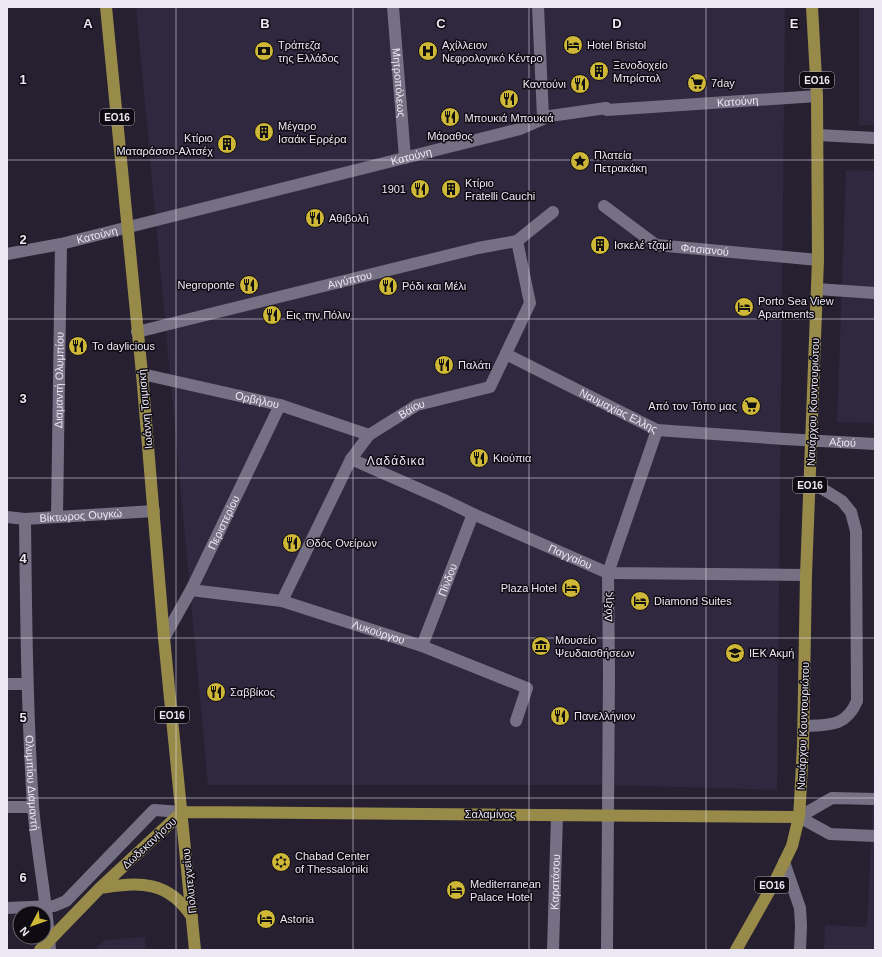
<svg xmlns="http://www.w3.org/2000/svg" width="882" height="957" font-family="Arial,sans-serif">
	<rect width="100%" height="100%" fill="#262031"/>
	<!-- built -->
	<path fill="#30283e" d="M 136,7 L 785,7 L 777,790 L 608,785 L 208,785 Z
		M 864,7 L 875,7 L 875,125 L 859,125 L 859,8 Z
		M 846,170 L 875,171 L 875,423 L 837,422 Z
		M 875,704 L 875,950 L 824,950 L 825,925 L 867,927 L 873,799 Z
		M 145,937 L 146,950 L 95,950 L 105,940 Z"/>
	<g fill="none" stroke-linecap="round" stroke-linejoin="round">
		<!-- minor -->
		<g stroke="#767084" stroke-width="12">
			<path id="s1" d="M 393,7 L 405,158"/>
			<path d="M 538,7 L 543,117"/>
			<path d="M 818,135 L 875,138"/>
			<path id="s2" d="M 604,206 L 656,245 L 818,260"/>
			<path id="s3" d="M 7,254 L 61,244 L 520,129 L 543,119 L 543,117 L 606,108 L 607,110 L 817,96"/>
			<path d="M 817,289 L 875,293"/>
			<path id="s4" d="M 137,332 L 478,248 L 517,241 L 553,212"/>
			<path id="s5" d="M 506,354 L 657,430 L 784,439 L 875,444"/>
			<path id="s6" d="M 142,374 L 280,405 L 369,435"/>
			<path id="s7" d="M 351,459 L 442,499 L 473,514 L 608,573 L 806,575"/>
			<path id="s8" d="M 57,516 L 61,244"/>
			<path id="s9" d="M 7,517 L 25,519 L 154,511"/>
			<path id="s10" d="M 25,519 C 26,615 27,710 33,806 C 37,854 47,901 50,950"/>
			<path id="s11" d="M 191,590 L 282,601 L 422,646 L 527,688 L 516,721"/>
			<path id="s12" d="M 282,601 L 351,459 L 369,435 L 417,405 L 490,387 L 530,303 L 517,241"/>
			<path id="s13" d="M 164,638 L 191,590 L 280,405"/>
			<path id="s14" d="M 422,646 L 473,514"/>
			<path d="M 7,684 L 27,684"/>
			<path d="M 804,726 C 829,725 846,727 857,701 L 856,531 L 851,512 L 842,501 L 810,481"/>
			<path d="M 7,807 L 33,807"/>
			<path d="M 799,817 L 832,798 L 875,799"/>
			<path d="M 799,817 L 830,834 L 875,836"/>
			<path d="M 784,862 L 800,908 L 801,926 L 800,950"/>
			<path d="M 7,908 L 54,906 L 66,901 L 154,810 L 182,812"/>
			<path id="s15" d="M 553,950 L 557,815"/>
			<path d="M 607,950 L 609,673 L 608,573 L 657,430"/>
		</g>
		<!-- major -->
		<path stroke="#988a49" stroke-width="12" d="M 106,7 L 142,374 L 164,638 L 195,950
			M 182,812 L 799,817
			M 100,888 C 140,882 168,880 192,917
			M 40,950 L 100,888 L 182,812
			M 736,950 L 775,881 L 792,846 L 799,817 L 800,802 L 803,745 L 806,575 L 818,260 L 817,96 L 812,7"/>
	</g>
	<!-- grid -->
	<path fill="none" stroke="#ebe7f3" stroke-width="1" stroke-opacity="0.55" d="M 176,7 L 176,950M 353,7 L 353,950M 529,7 L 529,950M 706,7 L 706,950M 7,160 L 875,160M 7,319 L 875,319M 7,478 L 875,478M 7,638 L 875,638M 7,798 L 875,798"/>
	<!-- icons -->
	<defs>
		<g id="hotel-disc" transform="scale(1)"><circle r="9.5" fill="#cfb837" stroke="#0e0b13"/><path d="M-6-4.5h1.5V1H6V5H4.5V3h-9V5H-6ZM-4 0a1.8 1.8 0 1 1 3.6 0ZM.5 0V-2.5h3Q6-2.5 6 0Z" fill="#111"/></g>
		<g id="bank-disc" transform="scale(1)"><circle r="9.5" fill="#cfb837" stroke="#0e0b13"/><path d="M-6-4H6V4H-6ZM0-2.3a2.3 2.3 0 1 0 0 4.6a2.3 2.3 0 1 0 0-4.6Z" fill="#111"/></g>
		<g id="hospital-disc" transform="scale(1)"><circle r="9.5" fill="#cfb837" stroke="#0e0b13"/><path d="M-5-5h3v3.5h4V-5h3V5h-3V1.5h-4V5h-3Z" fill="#111"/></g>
		<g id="building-disc" transform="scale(1)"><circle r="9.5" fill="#cfb837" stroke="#0e0b13"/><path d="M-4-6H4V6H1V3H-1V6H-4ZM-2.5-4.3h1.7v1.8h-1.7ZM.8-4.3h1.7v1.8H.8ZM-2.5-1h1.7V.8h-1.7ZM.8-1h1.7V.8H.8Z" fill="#111"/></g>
		<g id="supermarket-disc" transform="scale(1)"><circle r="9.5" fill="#cfb837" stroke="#0e0b13"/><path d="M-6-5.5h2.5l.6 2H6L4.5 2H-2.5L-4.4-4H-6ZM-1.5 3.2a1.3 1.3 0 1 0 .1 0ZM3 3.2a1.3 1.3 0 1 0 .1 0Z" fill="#111"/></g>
		<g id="restaurant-disc" transform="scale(1)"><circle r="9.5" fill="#cfb837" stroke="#0e0b13"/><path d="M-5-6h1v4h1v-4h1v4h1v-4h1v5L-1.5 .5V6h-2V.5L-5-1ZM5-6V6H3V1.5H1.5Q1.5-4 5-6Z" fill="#111"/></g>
		<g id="sight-disc" transform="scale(1)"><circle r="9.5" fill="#cfb837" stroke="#0e0b13"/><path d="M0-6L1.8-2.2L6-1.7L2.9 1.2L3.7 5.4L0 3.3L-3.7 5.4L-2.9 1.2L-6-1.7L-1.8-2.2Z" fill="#111"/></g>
		<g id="museum-disc" transform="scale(1)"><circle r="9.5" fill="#cfb837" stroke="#0e0b13"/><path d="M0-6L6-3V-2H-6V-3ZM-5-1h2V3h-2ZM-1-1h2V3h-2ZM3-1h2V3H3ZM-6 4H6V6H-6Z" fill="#111"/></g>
		<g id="school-disc" transform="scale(1)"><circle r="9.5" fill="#cfb837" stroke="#0e0b13"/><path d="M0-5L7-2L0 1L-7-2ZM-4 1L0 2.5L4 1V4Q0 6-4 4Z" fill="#111"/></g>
		<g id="synagogue-disc" transform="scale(1)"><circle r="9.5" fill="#cfb837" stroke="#0e0b13"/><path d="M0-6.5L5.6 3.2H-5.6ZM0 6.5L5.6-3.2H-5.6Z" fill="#111"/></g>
	</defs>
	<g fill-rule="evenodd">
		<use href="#hotel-disc" x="573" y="45"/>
		<use href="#bank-disc" x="264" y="51"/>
		<use href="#hospital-disc" x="428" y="51"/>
		<use href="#building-disc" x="599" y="71"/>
		<use href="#supermarket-disc" x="697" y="83"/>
		<use href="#restaurant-disc" x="580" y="84"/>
		<use href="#restaurant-disc" x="509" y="99"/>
		<use href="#restaurant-disc" x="450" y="117"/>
		<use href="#building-disc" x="264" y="132"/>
		<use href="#building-disc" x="227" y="144"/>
		<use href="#sight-disc" x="580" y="161"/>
		<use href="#restaurant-disc" x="420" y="189"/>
		<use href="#building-disc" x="451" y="189"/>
		<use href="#restaurant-disc" x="315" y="218"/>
		<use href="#building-disc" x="600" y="245"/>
		<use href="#restaurant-disc" x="249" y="285"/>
		<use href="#restaurant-disc" x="388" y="286"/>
		<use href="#hotel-disc" x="744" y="307"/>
		<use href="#restaurant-disc" x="272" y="315"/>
		<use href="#restaurant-disc" x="78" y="346"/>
		<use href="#restaurant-disc" x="444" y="365"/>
		<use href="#supermarket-disc" x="751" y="406"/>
		<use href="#restaurant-disc" x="479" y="458"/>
		<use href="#restaurant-disc" x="292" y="543"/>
		<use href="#hotel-disc" x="571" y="588"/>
		<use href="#hotel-disc" x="640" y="601"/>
		<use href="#museum-disc" x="541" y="646"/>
		<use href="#school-disc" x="735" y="653"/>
		<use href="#restaurant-disc" x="216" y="692"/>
		<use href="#restaurant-disc" x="560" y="716"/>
		<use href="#synagogue-disc" x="281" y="862"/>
		<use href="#hotel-disc" x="456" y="890"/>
		<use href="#hotel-disc" x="266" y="919"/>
	</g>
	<g text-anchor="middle" stroke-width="3" stroke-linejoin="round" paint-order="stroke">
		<!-- shield labels -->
		<g fill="#0e0b13" stroke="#a9a5b0" stroke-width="1">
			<rect x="800" y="72" width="34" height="16" rx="3"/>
			<rect x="100" y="109" width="34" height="16" rx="3"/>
			<rect x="793" y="477" width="34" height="16" rx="3"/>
			<rect x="155" y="707" width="34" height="16" rx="3"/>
			<rect x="755" y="877" width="34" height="16" rx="3"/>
		</g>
		<g font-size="10" font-weight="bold" fill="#ebe7f3">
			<text x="817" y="84">ΕΟ16</text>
			<text x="117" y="121">ΕΟ16</text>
			<text x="810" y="489">ΕΟ16</text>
			<text x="172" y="719">ΕΟ16</text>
			<text x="772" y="889">ΕΟ16</text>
		</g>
		<!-- poi labels -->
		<g font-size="11" fill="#ebe7f3" stroke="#0e0b13" text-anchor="start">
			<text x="278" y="49">Τράπεζα<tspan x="278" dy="13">της Ελλάδος</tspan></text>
			<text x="442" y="49">Αχίλλειον<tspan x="442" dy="13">Νεφρολογικό Κέντρο</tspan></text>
			<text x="587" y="49">Hotel Bristol</text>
			<text x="613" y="69">Ξενοδοχείο<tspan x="613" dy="13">Μπρίστολ</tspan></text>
			<text x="711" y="87">7day</text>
			<text x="566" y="88" text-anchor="end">Καντούνι</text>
			<text x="509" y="122" text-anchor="middle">Μπουκιά Μπουκιά</text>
			<text x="278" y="130">Μέγαρο<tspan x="278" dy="13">Ισαάκ Ερρέρα</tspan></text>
			<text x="450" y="140" text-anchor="middle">Μάραθος</text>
			<text x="213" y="142" text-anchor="end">Κτίριο<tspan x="213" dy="13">Ματαράσσο-Αλτσέχ</tspan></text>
			<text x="594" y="159">Πλατεία<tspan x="594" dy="13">Πετρακάκη</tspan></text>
			<text x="465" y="187">Κτίριο<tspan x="465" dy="13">Fratelli Cauchi</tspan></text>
			<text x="406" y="193" text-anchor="end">1901</text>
			<text x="329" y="222">Αθιβολή</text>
			<text x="614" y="249">Ισκελέ τζαμί</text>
			<text x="235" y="289" text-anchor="end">Negroponte</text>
			<text x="402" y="290">Ρόδι και Μέλι</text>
			<text x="758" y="305">Porto Sea View<tspan x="758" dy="13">Apartments</tspan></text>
			<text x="286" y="319">Εις την Πόλιν</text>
			<text x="92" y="350">To daylicious</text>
			<text x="458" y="369">Παλάτι</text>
			<text x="737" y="410" text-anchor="end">Από τον Τόπο μας</text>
			<text x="493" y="462">Κιούπια</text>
			<text x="306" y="547">Οδός Ονείρων</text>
			<text x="557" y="592" text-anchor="end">Plaza Hotel</text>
			<text x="654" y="605">Diamond Suites</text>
			<text x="555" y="644">Μουσείο<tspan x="555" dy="13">Ψευδαισθήσεων</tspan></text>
			<text x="749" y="657">ΙΕΚ Ακμή</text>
			<text x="230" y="696">Σαββίκος</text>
			<text x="574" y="720">Πανελλήνιον</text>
			<text x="295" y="860">Chabad Center<tspan x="295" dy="13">of Thessaloniki</tspan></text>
			<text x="470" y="888">Mediterranean<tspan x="470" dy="13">Palace Hotel</tspan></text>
			<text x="280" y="923">Astoria</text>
		</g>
		<!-- street labels -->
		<g font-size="11" fill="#ebe7f3" stroke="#0e0b13">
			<text dy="4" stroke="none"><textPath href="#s1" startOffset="76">Μητροπόλεως</textPath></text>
			<text dy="4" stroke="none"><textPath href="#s3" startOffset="752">Κατούνη</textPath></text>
			<text dy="4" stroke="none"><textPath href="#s3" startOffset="416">Κατούνη</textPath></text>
			<text dy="4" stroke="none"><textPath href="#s3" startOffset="92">Κατούνη</textPath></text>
			<text dy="4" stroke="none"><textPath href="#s2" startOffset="114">Φασιανού</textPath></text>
			<text dy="4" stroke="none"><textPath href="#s4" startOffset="219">Αιγύπτου</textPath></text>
			<text dy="4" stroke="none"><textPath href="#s8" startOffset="136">Διαμαντή Ολυμπίου</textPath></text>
			<text dy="4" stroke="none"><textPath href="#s6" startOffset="118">Ορβήλου</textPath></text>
			<text transform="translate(813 402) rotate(-88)" y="4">Ναυάρχου Κουντουριώτου</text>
			<text transform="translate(145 409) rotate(-95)" y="4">Ιωάννη Τσιμισκή</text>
			<text dy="4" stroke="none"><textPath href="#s5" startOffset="126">Ναυμαχίας Ελλης</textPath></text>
			<text dy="4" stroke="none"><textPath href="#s12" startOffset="238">Βάϊου</textPath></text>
			<text dy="4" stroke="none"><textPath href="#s5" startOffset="355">Αξιού</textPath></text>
			<text dy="4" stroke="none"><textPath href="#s9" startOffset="74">Βίκτωρος Ουγκώ</textPath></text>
			<text dy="4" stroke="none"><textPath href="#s13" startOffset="130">Περιστερίου</textPath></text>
			<text dy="4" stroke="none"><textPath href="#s7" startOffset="240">Παγγαίου</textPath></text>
			<text dy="4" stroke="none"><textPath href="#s14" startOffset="71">Πίνδου</textPath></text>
			<text transform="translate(608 607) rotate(-91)" y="4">Δόξης</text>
			<text dy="4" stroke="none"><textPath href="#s11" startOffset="193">Λυκούργου</textPath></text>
			<text transform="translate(803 726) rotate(-88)" y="4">Ναυάρχου Κουντουριώτου</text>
			<text dy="4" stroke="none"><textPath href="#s10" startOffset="264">Ολυμπίου Διαμαντή</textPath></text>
			<text x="490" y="818">Σαλαμίνος</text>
			<text transform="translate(149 843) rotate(-43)" y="4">Δωδεκανήσου</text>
			<text transform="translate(189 881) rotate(-96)" y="4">Πολυτεχνείου</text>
			<text dy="4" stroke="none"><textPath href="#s15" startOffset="68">Καρατάσου</textPath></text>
		</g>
		<!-- neighbourhood labels -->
		<g font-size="12" letter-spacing="1" fill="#ebe7f3" stroke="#0e0b13">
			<text x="396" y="465">Λαδάδικα</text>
		</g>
	</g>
	<g font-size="13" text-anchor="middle" font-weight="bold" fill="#ebe7f3" stroke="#0e0b13" stroke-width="3" stroke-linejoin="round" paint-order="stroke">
		<text x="88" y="28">A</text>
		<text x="265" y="28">B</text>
		<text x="441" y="28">C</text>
		<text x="617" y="28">D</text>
		<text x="794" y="28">E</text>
		<text x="23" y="84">1</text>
		<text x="23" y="244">2</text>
		<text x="23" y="403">3</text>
		<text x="23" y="563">4</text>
		<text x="23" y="722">5</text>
		<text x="23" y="882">6</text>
	</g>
	<!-- border -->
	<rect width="882" height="957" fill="none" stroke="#ebe7f3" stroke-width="16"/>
	<!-- north arrow -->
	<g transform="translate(32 925) rotate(229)"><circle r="19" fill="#0e0b13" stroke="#66636d"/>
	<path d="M0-3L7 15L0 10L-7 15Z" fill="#cfb837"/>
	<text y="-6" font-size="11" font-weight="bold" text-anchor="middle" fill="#ebe7f3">N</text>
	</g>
</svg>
